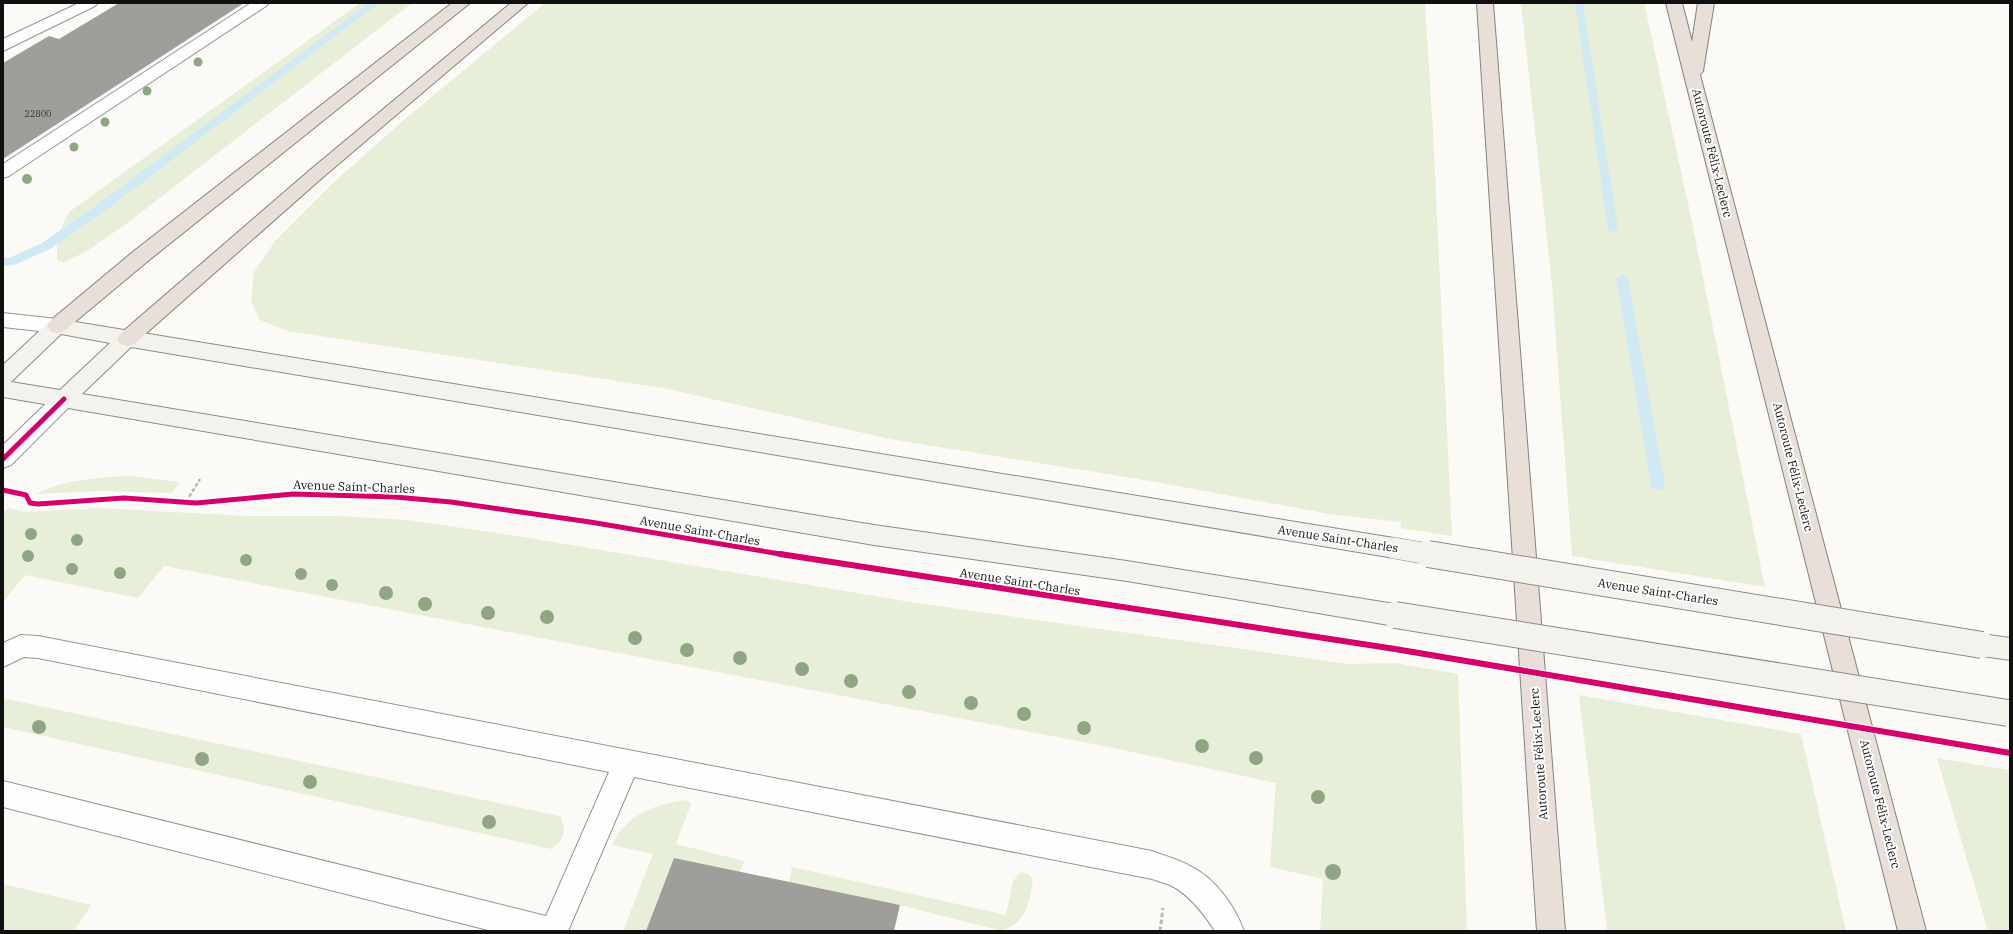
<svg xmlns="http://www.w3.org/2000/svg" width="2013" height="934" font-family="'IBM Plex Serif',serif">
	<rect width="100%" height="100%" fill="#fcfaf6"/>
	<!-- green -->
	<path fill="#e8efd8" d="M 360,3 L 412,3 L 126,224 L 87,251 L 63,263 L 57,260 L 57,237 L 69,212 Z
		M 545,3 L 1425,3 L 1433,132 L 1452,536 L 1401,528 L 1401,522 L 1329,514 L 1156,482 L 890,439 L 663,388 L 287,331 L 260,320 L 251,302 L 254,272 L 275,241 L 334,182 L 405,119 Z
		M 1521,3 L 1644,3 L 1690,212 L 1765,587 L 1572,556 L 1552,285 Z
		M 129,476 L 180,482 L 172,493 L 98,491 L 36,494 C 65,479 97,478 129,476 Z
		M 9,508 L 25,512 L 99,508 L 247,516 L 339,516 L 408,520 L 524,537 L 904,601 L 1348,664 L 1395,663 L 1458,674 L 1467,931 L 1320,931 L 1323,879 L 1270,867 L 1276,783 L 1104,746 L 164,566 L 138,598 L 25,575 L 3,602 L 3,512 Z
		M 1579,695 L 1801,734 L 1846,931 L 1607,931 Z
		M 7,699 L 560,816 C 566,829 565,842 551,849 L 3,727 L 3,700 Z
		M 1937,758 L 2010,770 L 2010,931 L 1988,931 Z
		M 687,800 L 691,804 L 676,844 L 744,861 L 740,872 L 674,858 L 646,931 L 623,931 L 653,854 L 612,845 C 626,815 656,803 687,800 Z
		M 792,867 L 1006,915 L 1013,881 L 1021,872 L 1028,874 L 1033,879 C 1029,903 1028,921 1002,931 L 900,905 L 789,882 Z
		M 3,884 L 91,905 L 74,931 L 3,931 Z"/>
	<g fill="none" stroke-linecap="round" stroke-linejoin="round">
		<!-- stream -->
		<path fill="#d0e9f2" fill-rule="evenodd" d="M 369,3 L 379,3 L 106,210 L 50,249 L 14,265 L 3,266 L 3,258 L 9,258 L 42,243 L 98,204 Z
			M 1575,3 L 1583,3 L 1618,229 L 1613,233 L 1608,229 Z
			M 1622,274 L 1628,278 L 1665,485 L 1663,489 L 1658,490 L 1653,489 L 1651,485 L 1616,278 Z"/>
	</g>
	<!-- building -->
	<path fill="#a09e9b" d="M 119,3 L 244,3 L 3,159 L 3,63 L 49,36 L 59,39 Z
		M 674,858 L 900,905 L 894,931 L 646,931 Z"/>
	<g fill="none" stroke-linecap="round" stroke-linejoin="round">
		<!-- service casing -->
		<g stroke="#969594" stroke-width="2">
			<path id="service" d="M 79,3 L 98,3 L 95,6 L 3,51 L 3,39 Z
				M 251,3 L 269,3 L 266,6 L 9,176 L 3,178 L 3,164 Z
				M 21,635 L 38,636 L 1152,851 C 1164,856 1178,859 1190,866 C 1216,879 1234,905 1244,931 L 1215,931 C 1204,914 1189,894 1170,885 C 1164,883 1158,881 1152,879 L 634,777 L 568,931 L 492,931 L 3,807 L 3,781 L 546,916 L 609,772 L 38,658 L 24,657 L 3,667 L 3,643 Z"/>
		</g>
		<!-- tertiary casing -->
		<g stroke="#969594" stroke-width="2">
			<path id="tertiary" d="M 3,313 L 57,319 L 64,321 L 67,326 L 64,331 L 57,333 L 3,327 Z
				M 64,391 L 71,393 L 75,399 L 71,405 L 11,465 L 3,468 L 3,445 L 57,393 Z"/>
		</g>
		<!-- secondary casing -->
		<g stroke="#8d8c8a" stroke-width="2">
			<path id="secondary" d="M 57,319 L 1394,538 L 1402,541 L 1406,548 L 1402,555 L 1394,558 L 131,347 L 82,394 L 874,525 L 1127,561 L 1395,604 L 1404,607 L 1407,615 L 1404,623 L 1395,626 L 1127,581 L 874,545 L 3,397 L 3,365 L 50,321 ZM 61,334 L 110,343 L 60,390 L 11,382 Z
				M 1982,634 L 2010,638 L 2010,660 L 1982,656 L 1973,653 L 1970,645 L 1973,637 Z"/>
		</g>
		<!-- motorway casing -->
		<g stroke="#848381" stroke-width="2">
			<path id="motorway" d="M 452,3 L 470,3 L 148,261 L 64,331 L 57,333 L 50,331 L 47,326 L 50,321 L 134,251 Z
				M 511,3 L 528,3 L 322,178 L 134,344 L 127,346 L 120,344 L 117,339 L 120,334 L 310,170 Z
				M 1477,3 L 1493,3 L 1565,931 L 1537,931 Z
				M 1666,3 L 1682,3 L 1692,42 L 1698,3 L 1714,3 L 1703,71 L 1700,75 L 1926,931 L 1898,931 Z"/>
		</g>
		<!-- path-far1 -->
		<path stroke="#b9b9b8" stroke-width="2.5" stroke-dasharray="4 2" stroke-linecap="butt" d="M 186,502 L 200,479"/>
		<!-- path -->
		<path stroke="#b9b9b8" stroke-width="3" stroke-dasharray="4.5 2.5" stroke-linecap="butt" d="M 1160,931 L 1163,908"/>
		<!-- service -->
		<use href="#service" fill="#fffefe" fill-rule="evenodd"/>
		<!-- tertiary -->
		<use href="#tertiary" fill="#fffefe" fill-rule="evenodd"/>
		<!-- secondary -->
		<use href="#secondary" fill="#f4f2ec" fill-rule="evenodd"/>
		<!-- motorway -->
		<use href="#motorway" fill="#e8dfd8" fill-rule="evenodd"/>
		<!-- secondary-bridge-far1 casing -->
		<g stroke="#8d8c8a" stroke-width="22" stroke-linecap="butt">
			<path id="secondary-bridge-far1" d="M 1394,548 L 1434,555"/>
		</g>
		<!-- secondary-bridge casing -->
		<g stroke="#8d8c8a" stroke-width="28" stroke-linecap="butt">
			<path id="secondary-bridge" d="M 1428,554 L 1982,645
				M 1395,615 L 2008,713"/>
		</g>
		<!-- secondary-bridge-far1 -->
		<use href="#secondary-bridge-far1" stroke="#f4f2ec" stroke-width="21"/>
		<!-- secondary-bridge -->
		<use href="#secondary-bridge" stroke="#f4f2ec" stroke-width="26"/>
		<!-- cycleway-far1 casing -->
		<g stroke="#fff" stroke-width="8">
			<path id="cycleway-far1" d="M 3,459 L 64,399
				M 3,490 L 26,495 L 30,503 L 38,504 L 124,498 L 196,503 L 293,494 L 395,497 L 451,502 L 590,522 L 786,555"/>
		</g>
		<!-- cycleway casing -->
		<g stroke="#fff" stroke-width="8">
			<path id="cycleway" d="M 780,554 L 1395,649 L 2010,753"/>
		</g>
		<!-- cycleway-far1 -->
		<use href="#cycleway-far1" stroke="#d6006c" stroke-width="5"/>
		<!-- cycleway -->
		<use href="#cycleway" stroke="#d6006c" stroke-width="6"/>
	</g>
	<!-- trees -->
	<g fill="#90a683">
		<circle cx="198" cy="62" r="4.5"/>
		<circle cx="147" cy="91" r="4.5"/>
		<circle cx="105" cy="122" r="4.5"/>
		<circle cx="74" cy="147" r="4.5"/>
		<circle cx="27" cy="179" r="5"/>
		<circle cx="31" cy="534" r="6"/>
		<circle cx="77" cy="540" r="6"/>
		<circle cx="28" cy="556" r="6"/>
		<circle cx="246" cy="560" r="6"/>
		<circle cx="72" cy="569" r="6"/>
		<circle cx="120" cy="573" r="6"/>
		<circle cx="301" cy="574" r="6"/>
		<circle cx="332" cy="585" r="6"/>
		<circle cx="386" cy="593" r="7"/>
		<circle cx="425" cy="604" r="7"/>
		<circle cx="488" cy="613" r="7"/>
		<circle cx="547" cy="617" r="7"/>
		<circle cx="635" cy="638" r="7"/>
		<circle cx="687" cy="650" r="7"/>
		<circle cx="740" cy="658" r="7"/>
		<circle cx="802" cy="669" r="7"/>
		<circle cx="851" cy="681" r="7"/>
		<circle cx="909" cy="692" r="7"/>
		<circle cx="971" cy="703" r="7"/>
		<circle cx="1024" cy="714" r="7"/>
		<circle cx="39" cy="727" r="7"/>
		<circle cx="1084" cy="728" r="7"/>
		<circle cx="1202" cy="746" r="7"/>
		<circle cx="1256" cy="758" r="7"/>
		<circle cx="202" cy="759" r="7"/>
		<circle cx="310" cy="782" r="7"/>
		<circle cx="1318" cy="797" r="7"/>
		<circle cx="489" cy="822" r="7"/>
		<circle cx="1333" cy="872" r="8"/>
	</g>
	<g text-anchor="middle" stroke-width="4" stroke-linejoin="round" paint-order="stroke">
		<!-- far-number labels -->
		<g font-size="9" fill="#343433">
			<text x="38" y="117">22800</text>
		</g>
		<!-- street labels -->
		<g font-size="12" fill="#101010" stroke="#fff">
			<text transform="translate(1712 153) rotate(76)" y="4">Autoroute Félix-Leclerc</text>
			<text transform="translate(1793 467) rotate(76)" y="4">Autoroute Félix-Leclerc</text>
			<text transform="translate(354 487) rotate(2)" y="4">Avenue Saint-Charles</text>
			<text transform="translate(700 531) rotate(10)" y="4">Avenue Saint-Charles</text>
			<text transform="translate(1338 539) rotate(9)" y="4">Avenue Saint-Charles</text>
			<text transform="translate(1020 582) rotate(9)" y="4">Avenue Saint-Charles</text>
			<text transform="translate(1658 592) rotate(9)" y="4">Avenue Saint-Charles</text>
			<text transform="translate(1539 754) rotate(-94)" y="4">Autoroute Félix-Leclerc</text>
			<text transform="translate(1880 804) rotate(76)" y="4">Autoroute Félix-Leclerc</text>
		</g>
	</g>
	<!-- border -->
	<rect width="2013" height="934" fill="none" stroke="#101010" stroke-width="8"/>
</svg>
